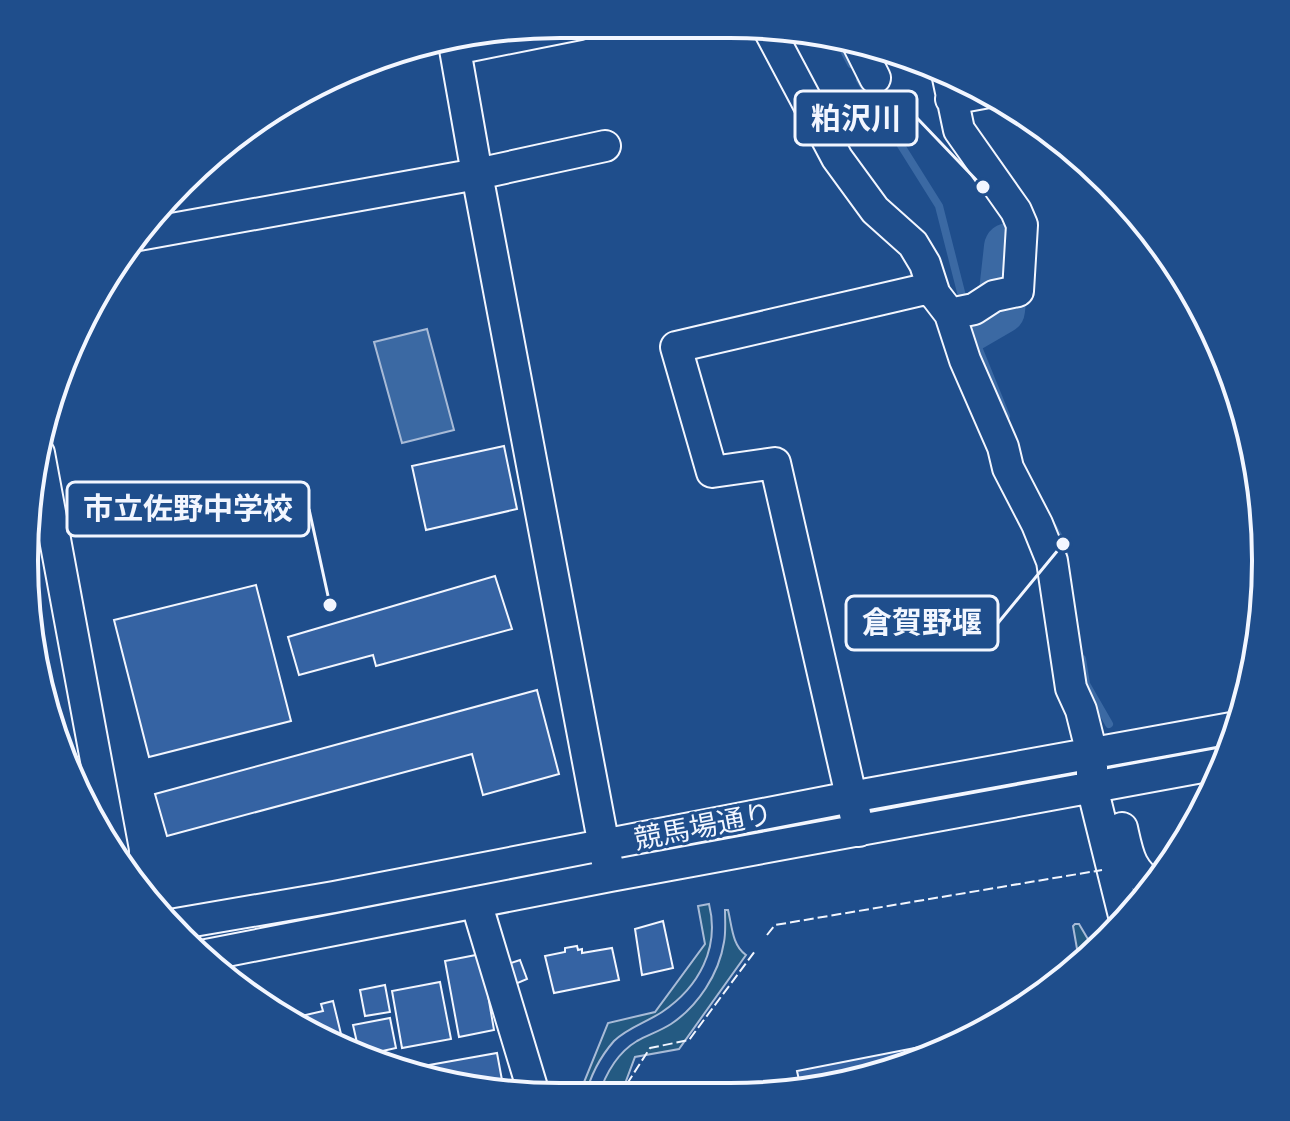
<svg xmlns="http://www.w3.org/2000/svg" width="1290" height="1121" font-family="Mulish,'Noto Sans JP',sans-serif">
	<rect width="100%" height="100%" fill="#1f4e8c"/>
	<!-- green -->
	<path fill="#245a82" stroke="#a8bbd7" stroke-width="2" d="M 709,904 C 720,948 699,987 662,1012 C 647,1022 627,1028 614,1041 C 600,1057 590,1077 585,1097 L 578,1097 L 608,1023 L 655,1012 L 705,944 L 698,906 Z
		M 725,910 L 728,910 C 732,926 732,945 746,955 L 679,1049 L 635,1057 L 620,1097 L 598,1097 C 605,1075 617,1053 637,1041 C 648,1035 660,1031 671,1024 C 698,1006 719,974 724,942 C 726,932 725,921 725,910 Z
		M 1075,924 L 1079,924 L 1095,951 L 1080,966 L 1073,926 Z"/>
	<!-- water -->
	<path fill="#3b69a3" stroke="#a8bbd7" stroke-width="2" d="M 427,329 L 454,430 L 402,443 L 374,342 Z"/>
	<g fill="none" stroke-linecap="round" stroke-linejoin="round">
		<!-- stream -->
		<path stroke="#3b69a3" stroke-width="8" d="M 837,37 L 851,64
			M 860,80 L 939,206 L 964,304
			M 969,325 L 1006,416
			M 1053,527 L 1063,544 L 1065,559
			M 1082,659 L 1086,684 L 1109,724"/>
		<!-- river -->
		<path stroke="#3b69a3" stroke-width="48" d="M 970,328 L 1001,310 L 1008,247"/>
	</g>
	<!-- building -->
	<path fill="#3563a3" stroke="#f2f6ff" stroke-width="2" d="M 504,446 L 517,509 L 426,530 L 412,466 Z
		M 495,576 L 512,629 L 376,666 L 373,655 L 299,675 L 288,637 Z
		M 256,585 L 291,721 L 149,757 L 114,620 Z
		M 537,690 L 559,774 L 483,795 L 472,754 L 167,836 L 155,794 Z
		M 663,921 L 673,968 L 642,975 L 635,929 Z
		M 577,946 L 578,950 L 582,949 L 582,953 L 612,948 L 619,980 L 554,993 L 545,956 L 565,952 L 565,948 Z
		M 481,954 L 494,1030 L 459,1037 L 445,961 Z
		M 520,960 L 527,979 L 513,985 L 505,965 Z
		M 440,982 L 451,1039 L 402,1048 L 392,991 Z
		M 385,985 L 390,1012 L 365,1016 L 360,990 Z
		M 333,1001 L 341,1034 L 322,1039 L 299,1026 L 297,1017 L 323,1011 L 321,1004 Z
		M 390,1018 L 396,1048 L 360,1056 L 353,1025 Z
		M 971,1037 L 902,1069 L 801,1089 L 797,1071 Z
		M 497,1053 L 504,1091 L 456,1087 L 401,1070 Z
		M 571,1090 L 571,1097 L 547,1096 L 547,1091 Z"/>
	<g fill="none" stroke-linecap="round" stroke-linejoin="round">
		<!-- minor casing -->
		<g stroke="#f2f6ff" stroke-width="34">
			<path id="minor" d="M 768,28 L 837,158 L 875,210 L 913,244 L 925,264 L 935,295
				M 453,38 L 477,174 L 607,862
				M 857,42 L 875,78
				M 455,49 L 580,24
				M 947,73 L 959,130 L 1016,211 L 1022,225 L 1018,291 L 994,296 L 974,309 L 950,314
				M 951,99 L 989,92
				M 133,236 L 477,174 L 605,146
				M 39,453 L 113,852
				M 1122,828 C 1128,855 1130,871 1155,887
				M 859,831 L 775,463 L 712,472 L 676,347 L 930,288 L 950,314 L 965,360 L 1003,447 L 1008,468 L 1037,524 L 1052,561 L 1071,688 L 1081,710 L 1092,754 L 1092,787 L 1125,920
				M 476,902 L 534,1094
				M 170,925 L 334,897 L 851,797 L 1237,727
				M 201,956 L 610,876 L 1224,763"/>
		</g>
		<!-- minor -->
		<use href="#minor" stroke="#1f4e8c" stroke-width="30"/>
		<!-- fence -->
		<path stroke="#f2f6ff" stroke-width="2" stroke-dasharray="10 4" stroke-linecap="butt" d="M 767,935 L 775,925 L 1102,870
			M 624,1097 L 623,1090 L 650,1048 L 689,1040 L 755,951"/>
	</g>
	<g text-anchor="middle" stroke-width="6" stroke-linejoin="round" paint-order="stroke">
		<!-- street labels -->
		<g font-size="28" fill="#f2f6ff" stroke="#1f4e8c">
			<text transform="translate(703 826) rotate(-11)" y="10">競馬場通り</text>
		</g>
	</g>
	<!-- crop -->
	<path d="M0 0H1290V1121H0ZM560 38H730A522 522 0 0 1 1252 560V561A522 522 0 0 1 730 1083H560A522 522 0 0 1 38 561V560A522 522 0 0 1 560 38Z" fill="#1f4e8c" fill-rule="evenodd"/>
	<path fill="none" stroke="#f2f6ff" stroke-width="4" d="M560 38H730A522 522 0 0 1 1252 560V561A522 522 0 0 1 730 1083H560A522 522 0 0 1 38 561V560A522 522 0 0 1 560 38Z"/>
	<!-- callouts -->
	<path fill="none" stroke="#f2f6ff" stroke-width="3" d="M983 187L917 118M330 605L309 509M1063 544L998 623"/>
	<g fill="#f2f6ff" stroke="#1f4e8c" stroke-width="3">
		<circle cx="983" cy="187" r="8"/>
		<circle cx="330" cy="605" r="8"/>
		<circle cx="1063" cy="544" r="8"/>
	</g>
	<g fill="#1f4e8c" stroke="#f2f6ff" stroke-width="3">
		<rect x="795" y="91" width="122" height="54" rx="8"/>
		<rect x="67" y="482" width="242" height="54" rx="8"/>
		<rect x="846" y="596" width="152" height="54" rx="8"/>
	</g>
	<g font-size="30" text-anchor="middle" font-weight="bold" fill="#f2f6ff">
		<text x="856" y="129">粕沢川</text>
		<text x="188" y="519">市立佐野中学校</text>
		<text x="922" y="633">倉賀野堰</text>
	</g>
</svg>
